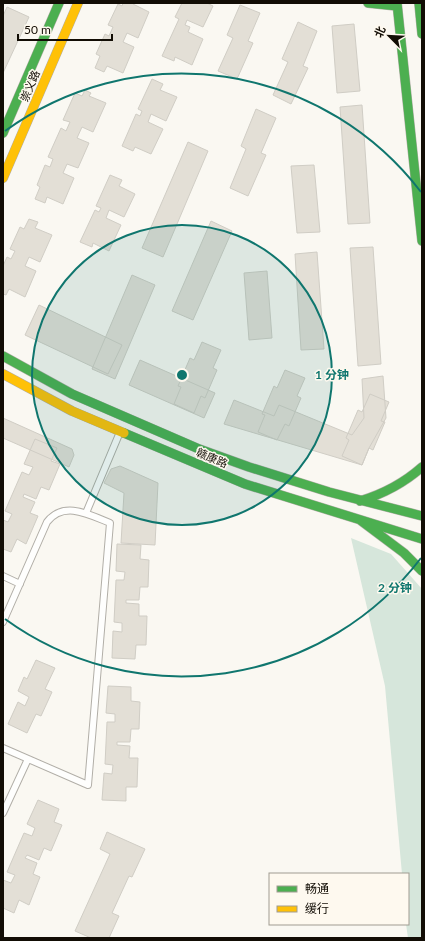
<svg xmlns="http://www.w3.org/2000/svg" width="425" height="941" font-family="Lato,'Noto Sans SC',sans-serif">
	<rect width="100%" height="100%" fill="#faf8f2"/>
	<!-- green -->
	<path fill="#d6e6db" d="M 351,538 L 391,554 L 422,589 L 422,938 L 408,938 L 406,924 L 408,924 L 408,874 L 402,874 L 385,686 Z"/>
	<!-- building -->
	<path fill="#e3dfd6" stroke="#d0cdc5" d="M 123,3 L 134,3 L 133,4 L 149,12 L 138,38 L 127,33 L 123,42 L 134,47 L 123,73 L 107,66 L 104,72 L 95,68 L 100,56 L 96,54 L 105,34 L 109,36 L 113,27 L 108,25 L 118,4 L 122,6 Z
		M 182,3 L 207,3 L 213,6 L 203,27 L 187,20 L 185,25 L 190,27 L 188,32 L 203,39 L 192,65 L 175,57 L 174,61 L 162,56 L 179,19 L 175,17 Z
		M 240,5 L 260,13 L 248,41 L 253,43 L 237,79 L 218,71 L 233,38 L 227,35 Z
		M 7,7 L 29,17 L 3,73 L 3,16 Z
		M 298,22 L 317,31 L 303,66 L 308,68 L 291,104 L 273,95 L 288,62 L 282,59 Z
		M 354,24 L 360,91 L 337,93 L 332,26 Z
		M 152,79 L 163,84 L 160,90 L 177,97 L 166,121 L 151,114 L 148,122 L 163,129 L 151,154 L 135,147 L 133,151 L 122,146 L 136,114 L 140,116 L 142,111 L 138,109 Z
		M 85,90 L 91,93 L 89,96 L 106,103 L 93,132 L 82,127 L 77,138 L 89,143 L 78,168 L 67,164 L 63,173 L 74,178 L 63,204 L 47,197 L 45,203 L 35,199 L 40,187 L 37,185 L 45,165 L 50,167 L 53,159 L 48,157 L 61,128 L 66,131 L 70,122 L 63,120 L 75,93 L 82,96 Z
		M 362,105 L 370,223 L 348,224 L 340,107 Z
		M 256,109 L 276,118 L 261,153 L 266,155 L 248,196 L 230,188 L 246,149 L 241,146 Z
		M 188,142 L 208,151 L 163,257 L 142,248 Z
		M 314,165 L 320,232 L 297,233 L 291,166 Z
		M 110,175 L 122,180 L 119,186 L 135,194 L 124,217 L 109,210 L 106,218 L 121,225 L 109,251 L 93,243 L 92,247 L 80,242 L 95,210 L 99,212 L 101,208 L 96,206 Z
		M 29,219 L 38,222 L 35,228 L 52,235 L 40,262 L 29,257 L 25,266 L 36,271 L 25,297 L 9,289 L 6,295 L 3,294 L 3,266 L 7,257 L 11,259 L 15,251 L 10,249 L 20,227 L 24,229 Z
		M 211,221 L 232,231 L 193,320 L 172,311 Z
		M 373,247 L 381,364 L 358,366 L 350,248 Z
		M 317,252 L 324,349 L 301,350 L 295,254 Z
		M 267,271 L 272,338 L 249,340 L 244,273 Z
		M 132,275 L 155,285 L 115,379 L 92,369 Z
		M 39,305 L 122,345 L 108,374 L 25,335 Z
		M 202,342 L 221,350 L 213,368 L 217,370 L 205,398 L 201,396 L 194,413 L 174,404 L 181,387 L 178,386 L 190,358 L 194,360 Z
		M 140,360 L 215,393 L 204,418 L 129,385 Z
		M 285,370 L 305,378 L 297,396 L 301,398 L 289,426 L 285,424 L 277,440 L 258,432 L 265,415 L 262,414 L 274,386 L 277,388 Z
		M 383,376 L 386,418 L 369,448 L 362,465 L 224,424 L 234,400 L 274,416 L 279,405 L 352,435 L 364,418 L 362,379 Z
		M 370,394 L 389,402 L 381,421 L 385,422 L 373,450 L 369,448 L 362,465 L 342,456 L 349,440 L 346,438 L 358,410 L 362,412 Z
		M 3,418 L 72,449 L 74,455 L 69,467 L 3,438 Z
		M 35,439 L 57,448 L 51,461 L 60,464 L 49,490 L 41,487 L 36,499 L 24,494 L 23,497 L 35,502 L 30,513 L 38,516 L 26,544 L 17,539 L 11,552 L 3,549 L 3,520 L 8,522 L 12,514 L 5,511 L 22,472 L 29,475 L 33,467 L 24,464 Z
		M 120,466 L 158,483 L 155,545 L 121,543 L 124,493 L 104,483 L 111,469 Z
		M 117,544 L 141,545 L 140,559 L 149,560 L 148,587 L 140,587 L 139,600 L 126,600 L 126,603 L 139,604 L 139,616 L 147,616 L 146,645 L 136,645 L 135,659 L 112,658 L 113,631 L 122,632 L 122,623 L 114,622 L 116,580 L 124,580 L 125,572 L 116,571 Z
		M 36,660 L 55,668 L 45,689 L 52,692 L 41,716 L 36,714 L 27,733 L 8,724 L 18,702 L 25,706 L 29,697 L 18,691 L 24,677 L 27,679 Z
		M 108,686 L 131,687 L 131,701 L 140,702 L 139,729 L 131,729 L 130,742 L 117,742 L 117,745 L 130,746 L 129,758 L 138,758 L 137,787 L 126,787 L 126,801 L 102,800 L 104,773 L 112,774 L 113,765 L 105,764 L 107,722 L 115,722 L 115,714 L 106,713 Z
		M 38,800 L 59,809 L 54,822 L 62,825 L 51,851 L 44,848 L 39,860 L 27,855 L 25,858 L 37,863 L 33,874 L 40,877 L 29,905 L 19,900 L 14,913 L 3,908 L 3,880 L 11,883 L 15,875 L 7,872 L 24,833 L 32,836 L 35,828 L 27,824 Z
		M 107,832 L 145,849 L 132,877 L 129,876 L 112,913 L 119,916 L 109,938 L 91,938 L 75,931 L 110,854 L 100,849 Z"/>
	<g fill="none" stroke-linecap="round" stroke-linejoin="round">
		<!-- lane casing -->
		<g stroke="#b1aea7" stroke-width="8">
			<path id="lane" d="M 86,513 L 120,432
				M 3,576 L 20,584
				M 3,622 L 47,522 C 64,500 90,515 110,523 L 88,785 L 3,748
				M 3,813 L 28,759"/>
		</g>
		<!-- fast casing -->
		<g stroke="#b1aea7" stroke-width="10">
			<path id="fast" d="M 368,3 L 397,6
				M 397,3 L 422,241
				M 419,3 L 422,34
				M 3,133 L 59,3
				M 3,356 L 72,394 L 199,449 L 249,467 L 329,492 L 422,516
				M 124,433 L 245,484 L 422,539
				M 360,501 C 383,494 404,483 422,467
				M 360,520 L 404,553 L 422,571"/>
		</g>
		<!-- slow casing -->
		<g stroke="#b1aea7" stroke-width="10">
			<path id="slow" d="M 3,178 L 78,3
				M 3,374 L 72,411 L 124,433"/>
		</g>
		<!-- lane -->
		<use href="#lane" stroke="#fefefd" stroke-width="6"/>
		<!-- fast -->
		<use href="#fast" stroke="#4caf50" stroke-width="9"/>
		<!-- slow -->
		<use href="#slow" stroke="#ffc107" stroke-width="9"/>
	</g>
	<!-- distance rings -->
	<circle cx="182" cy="375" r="150" fill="#0f766e" fill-opacity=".12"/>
	<g fill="none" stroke="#0f766e" stroke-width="2">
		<circle cx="182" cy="375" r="150"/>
		<path d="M421 558A301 301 0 0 1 5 619M5 131A301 301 0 0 1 421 192"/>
	</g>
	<g text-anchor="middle" stroke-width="3" stroke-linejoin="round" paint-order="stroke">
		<!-- street labels -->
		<g font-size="11" fill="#120d05" stroke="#fef9ef">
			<text transform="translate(30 86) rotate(-67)" y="4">崇义路</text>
			<text transform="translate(212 458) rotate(23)" y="4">赣康路</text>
		</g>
	</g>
	<circle cx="182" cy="375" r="6" fill="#0f766e" stroke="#fef9ef" stroke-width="2"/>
	<g font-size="12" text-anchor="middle" font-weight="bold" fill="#0f766e" stroke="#fef9ef" stroke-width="3" stroke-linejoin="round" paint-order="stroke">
		<text x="332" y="379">1 分钟</text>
		<text x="395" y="592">2 分钟</text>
	</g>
	<!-- border -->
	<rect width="425" height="941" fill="none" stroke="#120d05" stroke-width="8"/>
	<!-- legend -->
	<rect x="269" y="873" width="140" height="52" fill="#fef9ef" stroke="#a09b91"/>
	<rect x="277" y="886" width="20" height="6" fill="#4caf50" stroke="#a09b91"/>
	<text x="305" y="893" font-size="12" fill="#120d05">畅通</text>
	<rect x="277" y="906" width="20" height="6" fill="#ffc107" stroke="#a09b91"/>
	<text x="305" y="913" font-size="12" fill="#120d05">缓行</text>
	<!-- north arrow -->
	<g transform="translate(389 36) rotate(294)" stroke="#fef9ef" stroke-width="3" paint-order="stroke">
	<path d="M0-3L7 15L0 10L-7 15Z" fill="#120d05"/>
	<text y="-6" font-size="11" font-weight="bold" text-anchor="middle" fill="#120d05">北</text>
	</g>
	<!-- scale -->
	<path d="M18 34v6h94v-6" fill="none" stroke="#120d05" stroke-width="2"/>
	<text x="24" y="34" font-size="12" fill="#120d05" stroke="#fef9ef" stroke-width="3" paint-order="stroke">50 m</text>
</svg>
